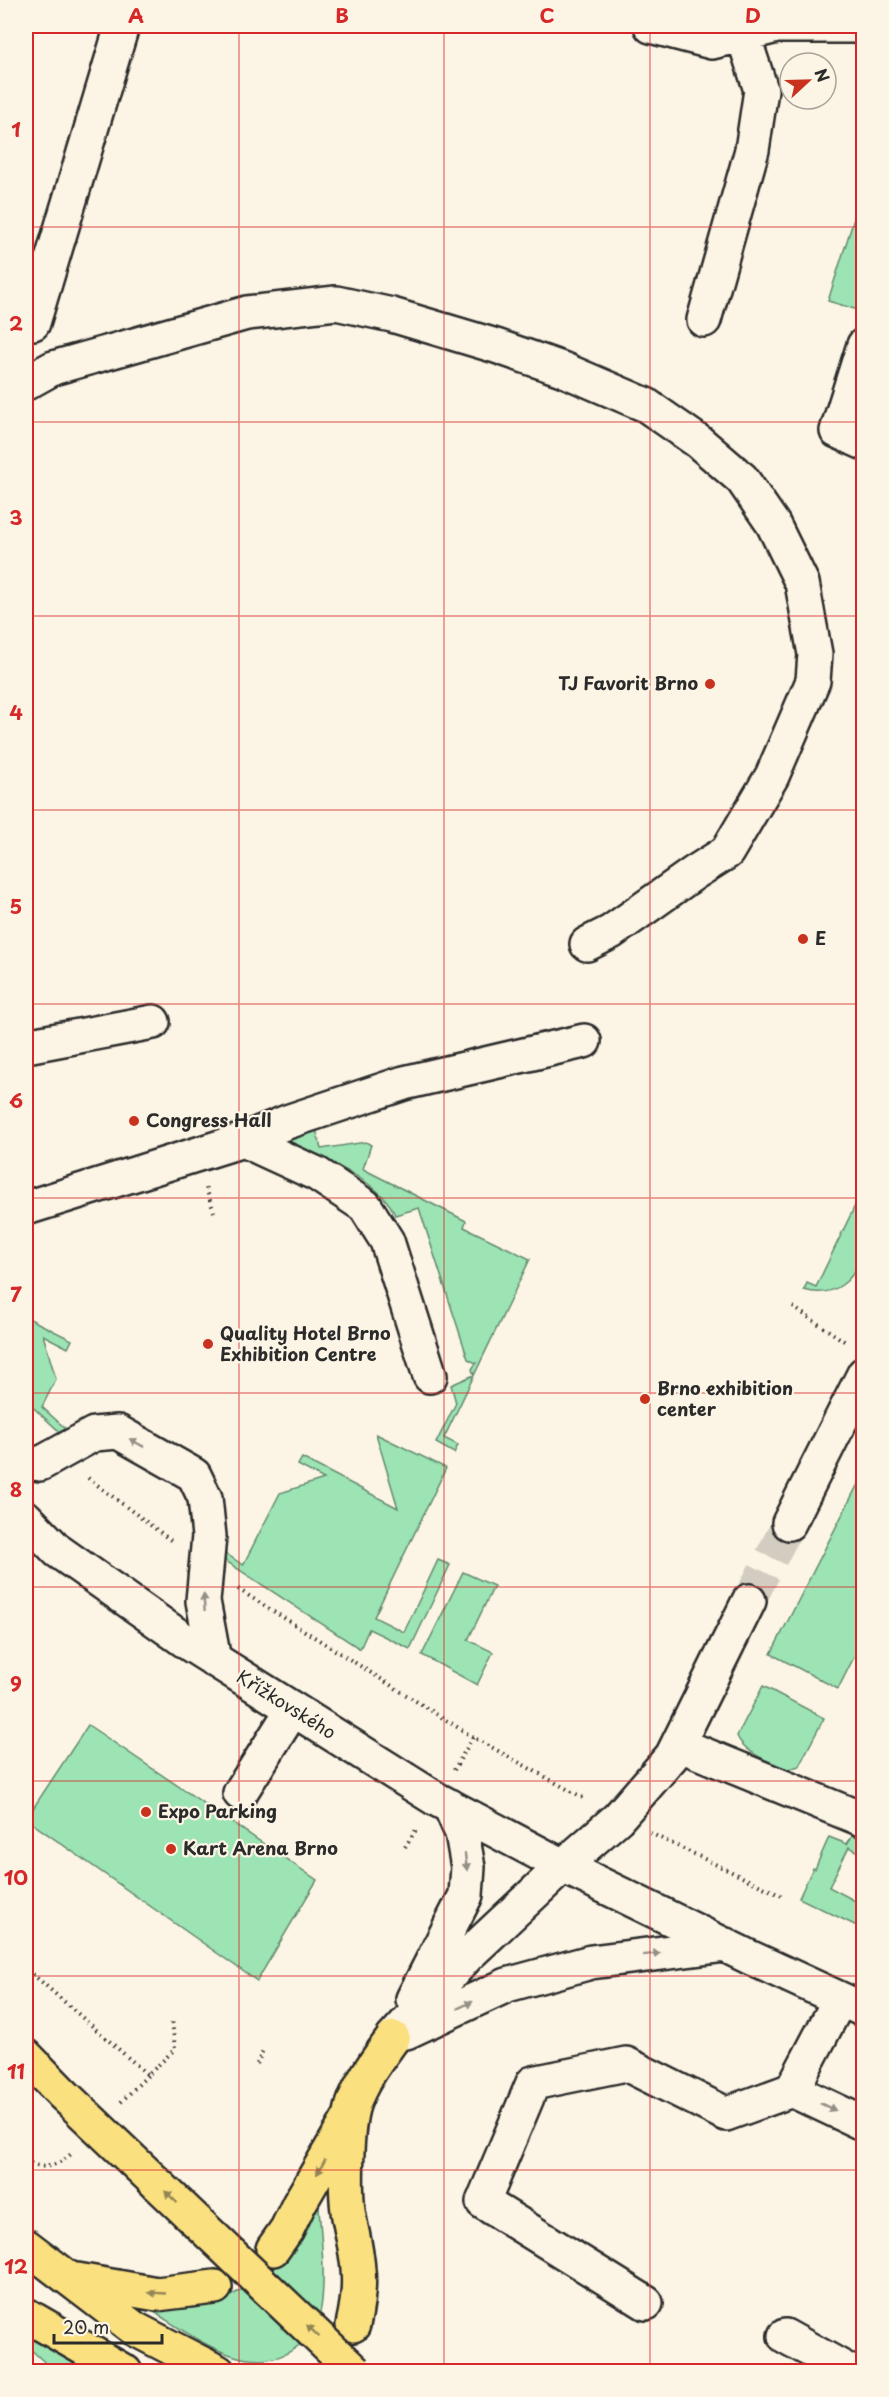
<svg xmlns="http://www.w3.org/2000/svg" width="889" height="2397" font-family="'Playpen Sans',sans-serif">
	<rect width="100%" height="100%" fill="#fcf5e5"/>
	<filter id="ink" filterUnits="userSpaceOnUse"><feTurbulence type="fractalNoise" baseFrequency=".0167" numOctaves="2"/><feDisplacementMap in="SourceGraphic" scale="12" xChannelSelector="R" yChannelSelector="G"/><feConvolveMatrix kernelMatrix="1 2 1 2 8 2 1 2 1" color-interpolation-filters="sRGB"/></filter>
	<g filter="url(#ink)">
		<!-- green -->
		<path fill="#9ce4b3" stroke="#64886f" stroke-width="1.5" d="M 863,190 L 864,293 L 858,310 L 828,301 Z
			M 315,1125 L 321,1149 L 366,1142 L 371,1145 L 363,1169 L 466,1221 L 464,1227 L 530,1259 L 444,1438 L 458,1445 L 454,1453 L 436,1443 L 456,1403 L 451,1385 L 474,1375 L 472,1369 L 476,1363 L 468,1359 L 419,1208 L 395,1215 C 380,1177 315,1157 280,1141 Z
			M 863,1189 C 864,1205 867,1237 863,1251 C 856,1280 834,1299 804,1290 L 807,1283 L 816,1287 Z
			M 26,1317 L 72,1340 L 68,1348 L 43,1335 L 56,1379 L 42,1407 L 66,1429 L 60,1432 L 26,1401 Z
			M 376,1434 L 446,1468 L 374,1617 L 404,1632 L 438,1560 L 450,1565 L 410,1649 L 369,1629 L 360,1649 L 215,1554 L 216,1547 L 243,1565 L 280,1493 L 324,1479 L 298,1465 L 302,1458 L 398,1508 Z
			M 860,1480 L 864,1482 L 863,1639 L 838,1689 L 771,1654 Z
			M 463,1572 L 494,1586 L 468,1640 L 493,1652 L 477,1685 L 422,1655 Z
			M 763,1686 L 824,1718 L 799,1766 L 786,1770 C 770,1761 745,1754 737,1736 Z
			M 88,1725 L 317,1880 L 257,1981 L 26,1819 Z
			M 853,1834 L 863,1839 L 863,1854 L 849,1847 L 829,1887 L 863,1905 L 863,1929 L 799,1898 L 813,1868 L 815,1869 L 829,1837 L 847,1844 Z
			M 312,2207 L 319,2207 C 321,2240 326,2275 321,2308 C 319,2321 308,2337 298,2346 C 252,2383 194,2337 154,2312 L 154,2307 L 184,2309 L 226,2298 L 255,2283 L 279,2262 Z
			M 26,2334 L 89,2371 L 54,2371 L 26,2345 Z"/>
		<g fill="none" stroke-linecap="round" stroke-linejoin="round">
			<!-- minor-tunnel -->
			<path stroke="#d2cdc0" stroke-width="33" stroke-dasharray="33 16" stroke-linecap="butt" d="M 749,1601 L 789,1523"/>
			<!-- minor casing -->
			<g stroke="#2b2b2b" stroke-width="38">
				<path id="minor" d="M 651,26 L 712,42 L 777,26 L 864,26
					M 704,320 L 752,150 L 761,90 L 743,35
					M 33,323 L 122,26
					M 864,345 L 837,431 L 864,443
					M 26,383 L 53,368 L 247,313 L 336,303 L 392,315 L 496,346 L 562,369 L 646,405 L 699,442 L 742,479 L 773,524 L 802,583 L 815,654 L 813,681 L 772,776 L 727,852 L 694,873 L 611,932 L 587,944
					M 26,1046 L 153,1022
					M 243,1140 L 317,1174 L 365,1206 L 387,1241 L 430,1376
					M 26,1208 L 243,1140 L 287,1122 L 404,1083 L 584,1041
					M 26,1462 L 40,1464 L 94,1434 L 118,1432 L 194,1475 L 205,1498 L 209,1536 L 203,1601 L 214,1660
					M 26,1518 L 58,1551 L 191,1645 L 436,1799 L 563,1866 L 749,1957 L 864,2010
					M 789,1523 L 864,1374
					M 678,1744 L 864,1820
					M 240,1793 L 293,1709
					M 413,1999 L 466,1895 L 468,1867 L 462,1833 L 450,1806
					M 406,2032 L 507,1985 L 591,1962 L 726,1945
					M 393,2038 L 468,1955 L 563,1866 L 618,1818 L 672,1756 L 749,1601
					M 792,2090 L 840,1999
					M 646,2303 L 483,2202 L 533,2083 L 626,2064 L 726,2114 L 792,2090 L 864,2124
					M 785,2336 L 850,2372"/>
			</g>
			<!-- highway casing -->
			<g stroke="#2b2b2b" stroke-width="38">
				<path id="highway" d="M 26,2056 L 63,2094
					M 26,2246 L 135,2329 L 218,2372
					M 273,2249 L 287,2229 L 299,2204 L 348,2120
					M 77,2280 L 157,2294 L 215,2287
					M 26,2315 L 125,2372
					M 353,2325 C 357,2307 360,2288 358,2270 C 357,2250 351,2231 348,2211 C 345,2188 346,2127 353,2105 C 361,2081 378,2059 393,2038"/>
			</g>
			<!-- path -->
			<path stroke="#2b2b2b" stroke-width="4" stroke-dasharray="1.5 4.5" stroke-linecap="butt" d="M 206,1188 L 214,1212
				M 793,1307 L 847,1343
				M 88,1478 L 173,1542
				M 238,1589 L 473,1737
				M 454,1770 L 473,1737 L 585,1799
				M 650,1833 L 782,1896
				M 405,1847 L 418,1827
				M 28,1970 L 148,2075 L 175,2049 L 172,2020
				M 257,2064 L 263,2050
				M 121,2102 L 148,2075
				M 26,2159 C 39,2173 60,2165 72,2153"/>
			<!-- minor -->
			<use href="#minor" stroke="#fcf5e5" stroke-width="33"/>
			<!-- highway -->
			<use href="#highway" stroke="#fbe080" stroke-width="33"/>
			<!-- highway-bridge casing -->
			<g stroke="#2b2b2b" stroke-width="38" stroke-linecap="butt">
				<path id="highway-bridge" d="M 63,2094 L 355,2372"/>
			</g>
			<!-- highway-bridge -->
			<use href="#highway-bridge" stroke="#fbe080" stroke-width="33"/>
		</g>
		<!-- one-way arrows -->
		<defs><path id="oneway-solid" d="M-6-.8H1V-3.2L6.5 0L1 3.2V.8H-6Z" transform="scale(1.5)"/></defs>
		<g fill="#949088">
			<use href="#oneway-solid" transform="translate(137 1443) rotate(-151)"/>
			<use href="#oneway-solid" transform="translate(204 1602) rotate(-94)"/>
			<use href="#oneway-solid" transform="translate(466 1862) rotate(83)"/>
			<use href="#oneway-solid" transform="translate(652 1954) rotate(-7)"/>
			<use href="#oneway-solid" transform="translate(465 2005) rotate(-25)"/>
			<use href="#oneway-solid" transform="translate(828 2107) rotate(25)"/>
		</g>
		<g fill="#938656">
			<use href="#oneway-solid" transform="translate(321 2167) rotate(120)"/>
			<use href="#oneway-solid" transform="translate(171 2197) rotate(-136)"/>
			<use href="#oneway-solid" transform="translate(157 2293) rotate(-177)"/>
			<use href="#oneway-solid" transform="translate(313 2331) rotate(-136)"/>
		</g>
	</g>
	<!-- grid -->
	<path fill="none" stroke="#d62828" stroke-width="1.5" stroke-opacity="0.55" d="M 239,26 L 239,2372M 444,26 L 444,2372M 650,26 L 650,2372M 26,227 L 864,227M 26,422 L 864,422M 26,616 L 864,616M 26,810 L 864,810M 26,1004 L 864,1004M 26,1198 L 864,1198M 26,1393 L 864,1393M 26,1587 L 864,1587M 26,1781 L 864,1781M 26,1976 L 864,1976M 26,2170 L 864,2170"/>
	<!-- markers -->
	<g fill="#c8321e" stroke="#fcf5e5" stroke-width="2">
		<circle cx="710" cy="684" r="6"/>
		<circle cx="803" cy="939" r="6"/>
		<circle cx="134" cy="1121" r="6"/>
		<circle cx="208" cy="1344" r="6"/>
		<circle cx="645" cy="1399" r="6"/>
		<circle cx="146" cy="1812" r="6"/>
		<circle cx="171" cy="1849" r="6"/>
	</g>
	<g text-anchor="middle" stroke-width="4.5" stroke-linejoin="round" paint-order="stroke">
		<!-- poi labels -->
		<g font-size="18" font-weight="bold" fill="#2b2b2b" stroke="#fcf5e5" text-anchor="start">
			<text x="698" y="690" text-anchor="end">TJ Favorit Brno</text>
			<text x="815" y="945">E</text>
			<text x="146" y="1127">Congress Hall</text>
			<text x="220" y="1340">Quality Hotel Brno<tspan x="220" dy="21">Exhibition Centre</tspan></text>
			<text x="657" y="1395">Brno exhibition<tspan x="657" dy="21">center</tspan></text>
			<text x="158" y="1818">Expo Parking</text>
			<text x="183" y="1855">Kart Arena Brno</text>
		</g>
		<!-- street labels -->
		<g font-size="18" fill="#2b2b2b" stroke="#fcf5e5">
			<text transform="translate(286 1705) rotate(32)" y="6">Křížkovského</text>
		</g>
	</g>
	<!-- margin -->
	<rect width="889" height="2397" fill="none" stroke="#fcf5e5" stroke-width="66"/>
	<!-- north arrow -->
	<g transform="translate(808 81) rotate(68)"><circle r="28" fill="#fcf5e5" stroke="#a8a49b" stroke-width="1.5"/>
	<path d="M0-4.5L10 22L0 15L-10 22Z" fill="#c8321e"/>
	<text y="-9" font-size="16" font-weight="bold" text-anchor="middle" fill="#2b2b2b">N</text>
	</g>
	<!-- scale -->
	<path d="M54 2334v9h108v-9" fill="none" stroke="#2b2b2b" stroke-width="3"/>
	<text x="63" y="2334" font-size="18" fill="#2b2b2b" stroke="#fcf5e5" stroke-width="4.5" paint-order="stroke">20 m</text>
	<rect x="33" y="33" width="823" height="2331" fill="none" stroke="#d62828" stroke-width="2"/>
	<g font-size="20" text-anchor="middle" font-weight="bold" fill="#d62828">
		<text x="136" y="23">A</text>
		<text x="342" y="23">B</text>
		<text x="547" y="23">C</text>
		<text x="753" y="23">D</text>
		<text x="16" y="137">1</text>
		<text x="16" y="331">2</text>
		<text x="16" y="525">3</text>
		<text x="16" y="720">4</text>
		<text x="16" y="914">5</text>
		<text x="16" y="1108">6</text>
		<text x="16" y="1302">7</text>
		<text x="16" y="1497">8</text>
		<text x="16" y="1691">9</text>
		<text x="16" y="1885">10</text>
		<text x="16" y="2079">11</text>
		<text x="16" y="2274">12</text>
	</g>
</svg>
